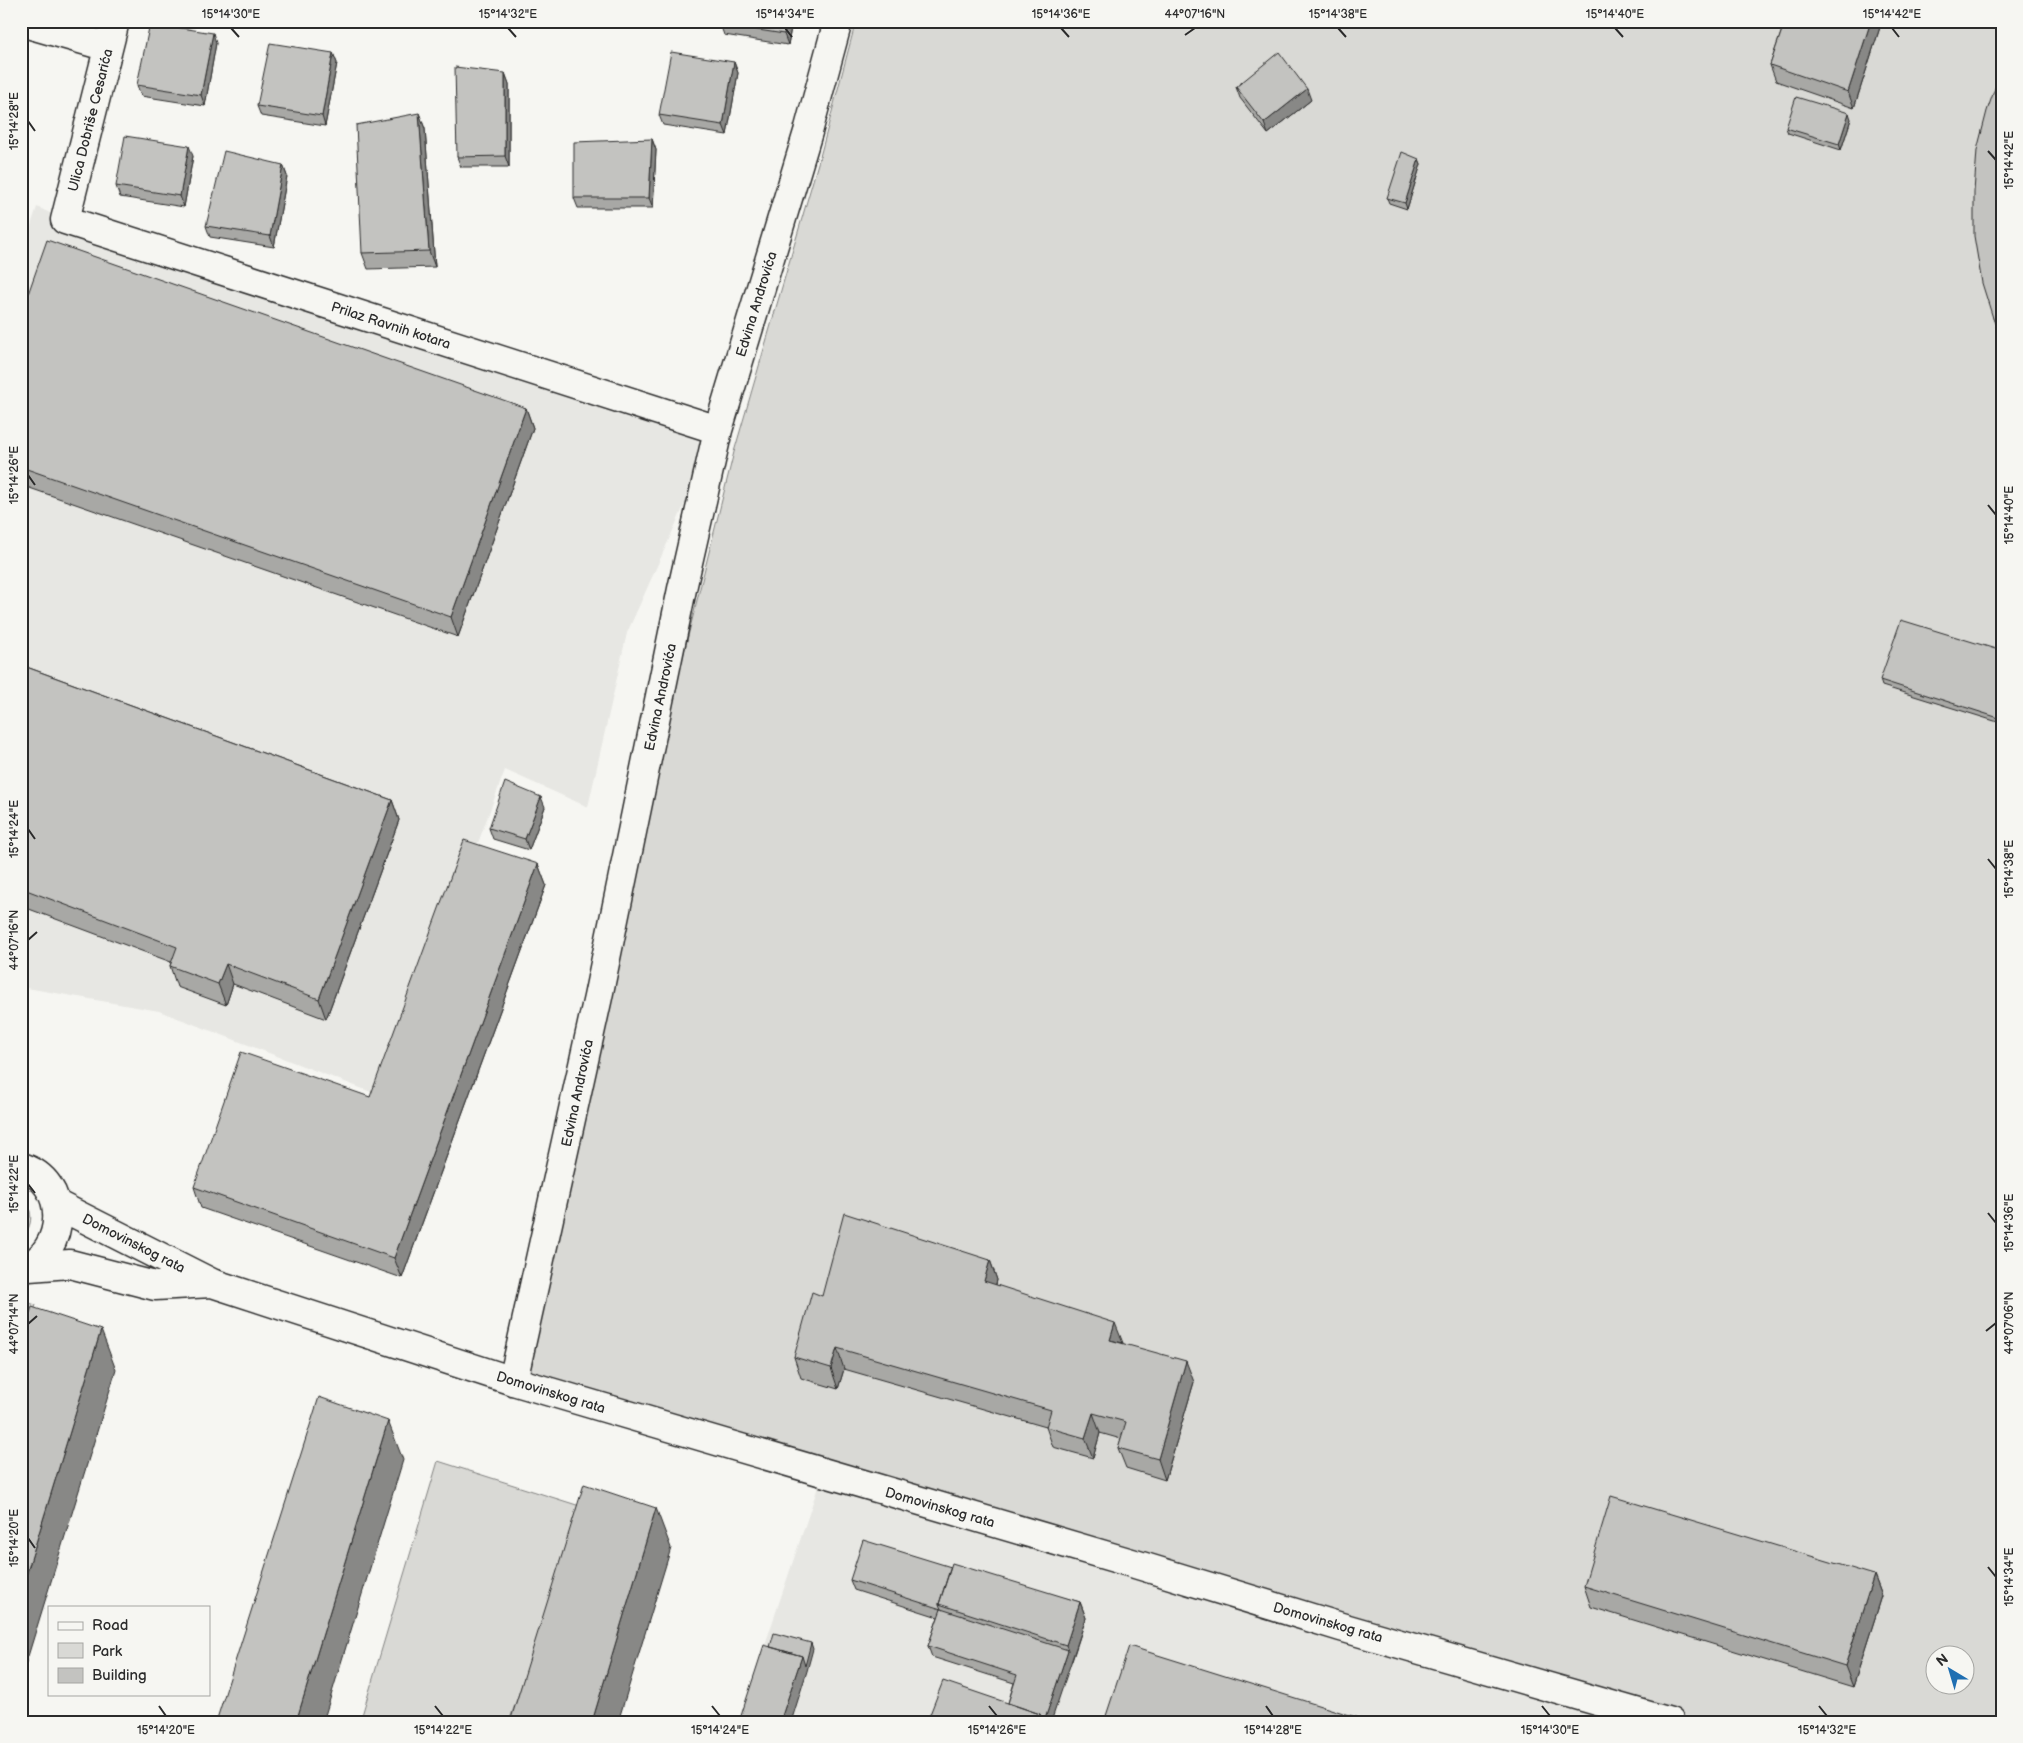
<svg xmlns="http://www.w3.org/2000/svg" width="2023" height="1743" font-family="'Balsamiq Sans',sans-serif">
	<rect width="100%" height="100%" fill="#f6f6f2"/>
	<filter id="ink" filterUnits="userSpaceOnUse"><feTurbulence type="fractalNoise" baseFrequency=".02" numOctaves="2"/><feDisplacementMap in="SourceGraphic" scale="10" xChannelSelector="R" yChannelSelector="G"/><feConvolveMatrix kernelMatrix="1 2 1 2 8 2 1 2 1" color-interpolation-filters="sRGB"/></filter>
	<g filter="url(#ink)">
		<!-- built -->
		<path fill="#e7e7e3" d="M 37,207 L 65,220 L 718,430 L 627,633 L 588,807 L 505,770 L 384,1097 L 159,1011 L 21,987 L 21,255 Z
			M 823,1472 L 1670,1722 L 739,1722 Z"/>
		<!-- green -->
		<path fill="#d9d9d5" stroke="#828280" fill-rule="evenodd" d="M 856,21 L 2002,21 L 2002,1722 L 1670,1722 L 513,1381 L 598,997 L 734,452 L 821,153 ZM 1936,1656 L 1966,1656 L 1966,1686 L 1936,1686 Z
			M 21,1196 C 34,1210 34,1225 21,1239 Z
			M 22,1301 L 36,1305 L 21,1349 L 21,1303 Z
			M 438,1461 L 583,1507 L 509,1722 L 360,1722 Z"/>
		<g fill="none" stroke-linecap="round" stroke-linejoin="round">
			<!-- minor casing -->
			<g stroke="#2b2b2b" stroke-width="31">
				<path id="minor" d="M 115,21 L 65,220 L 718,430
					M 21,22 L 108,47
					M 513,1381 L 598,997 L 682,589 L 718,430 L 808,132 L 838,21"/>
			</g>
			<!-- major casing -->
			<g stroke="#2b2b2b" stroke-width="31">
				<path id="major" d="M 21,1167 C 70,1181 68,1251 23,1269
					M 56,1204 L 212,1283 L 513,1381 L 1135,1564 L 1341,1627 L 1670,1722
					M 29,1267 L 70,1264 L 155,1286 L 212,1283"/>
			</g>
			<!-- minor -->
			<use href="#minor" stroke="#f6f6f2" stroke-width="28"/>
			<!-- major -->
			<use href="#major" stroke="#f6f6f2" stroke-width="28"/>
		</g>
		<!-- wall -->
		<path fill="#a8a8a5" stroke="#2b2b2b" d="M 721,21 L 792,21 L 788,45 L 724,35 L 720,24 Z
			M 1785,21 L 1882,21 L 1854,108 L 1776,81 L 1770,65 Z
			M 216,43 L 205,106 L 141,96 L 137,85 Z
			M 333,53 L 337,63 L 325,126 L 261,116 L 257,106 Z
			M 734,62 L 738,73 L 727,135 L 663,125 L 659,115 Z
			M 2002,68 L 2002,342 L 1993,318 Z
			M 505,73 L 509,84 L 509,167 L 461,167 L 457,157 Z
			M 1236,87 L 1311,100 L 1268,134 L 1240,98 Z
			M 419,113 L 425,129 L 435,267 L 368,269 L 362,253 Z
			M 1851,119 L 1841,150 L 1788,133 L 1786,128 Z
			M 652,139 L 656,150 L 653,208 L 578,208 L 574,198 Z
			M 193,156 L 184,207 L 120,197 L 116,186 Z
			M 1419,159 L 1421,164 L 1407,209 L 1389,203 L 1387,198 Z
			M 283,165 L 287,176 L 274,247 L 210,237 L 206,226 Z
			M 21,314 L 526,408 L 533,428 L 458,637 L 21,485 Z
			M 2002,651 L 2002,746 L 2000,745 L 1998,740 L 2001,723 L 1882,686 L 1880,680 Z
			M 21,665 L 392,800 L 399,820 L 326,1019 L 233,984 L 226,1005 L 177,987 L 170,966 L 171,962 L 21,906 Z
			M 545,807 L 529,850 L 493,839 L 489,828 Z
			M 538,864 L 546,885 L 402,1278 L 201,1208 L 194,1187 L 370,1097 Z
			M 990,1260 L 997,1280 L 996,1285 L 1122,1343 L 1194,1382 L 1165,1480 L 1126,1468 L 1118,1448 L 1121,1439 L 1100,1433 L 1093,1458 L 1053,1447 L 1046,1427 L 844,1369 L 838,1389 L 801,1378 L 794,1357 L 822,1296 Z
			M 951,1567 L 1080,1602 L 1086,1618 L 1072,1661 L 1008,1703 L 1014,1683 L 932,1657 L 928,1646 L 938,1617 L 854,1590 L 850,1580 Z
			M 1874,1575 L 1882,1596 L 1853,1687 L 1591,1607 L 1584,1586 Z"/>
		<!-- shaded-wall -->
		<path fill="#888886" stroke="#2b2b2b" d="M 787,21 L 792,21 L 788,45 L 784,34 Z
			M 1871,21 L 1882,21 L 1854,108 L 1848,92 Z
			M 213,33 L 216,43 L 205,106 L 201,95 Z
			M 333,53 L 337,63 L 325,126 L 322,116 Z
			M 734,62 L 738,73 L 727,135 L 723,125 Z
			M 505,73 L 509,84 L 509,167 L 505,156 Z
			M 1307,89 L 1311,100 L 1268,134 L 1264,123 Z
			M 419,113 L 425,129 L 435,267 L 429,251 Z
			M 1849,113 L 1851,119 L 1841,150 L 1839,144 Z
			M 652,139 L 656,150 L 653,208 L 649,198 Z
			M 189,146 L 193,156 L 184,207 L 180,196 Z
			M 1419,159 L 1421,164 L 1407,209 L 1405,203 Z
			M 283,165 L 287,176 L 274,247 L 270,236 Z
			M 526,408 L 533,428 L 458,637 L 451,617 Z
			M 541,797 L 545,807 L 529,850 L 525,839 Z
			M 392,800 L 399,820 L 326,1019 L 319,999 Z
			M 538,864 L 546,885 L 402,1278 L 394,1258 Z
			M 226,964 L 233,984 L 226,1005 L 218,984 Z
			M 990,1260 L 997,1280 L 991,1301 L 984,1281 Z
			M 1115,1323 L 1123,1343 L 1110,1340 Z
			M 101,1330 L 116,1370 L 21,1679 L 21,1592 Z
			M 837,1348 L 844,1369 L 838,1389 L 831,1368 Z
			M 1186,1361 L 1194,1382 L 1165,1480 L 1158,1459 Z
			M 1093,1413 L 1100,1433 L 1093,1458 L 1085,1438 Z
			M 388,1421 L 403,1460 L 323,1722 L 296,1722 Z
			M 656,1508 L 671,1548 L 618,1722 L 592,1722 Z
			M 1874,1575 L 1882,1596 L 1853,1687 L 1845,1666 Z
			M 1080,1602 L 1086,1618 L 1051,1722 L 1044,1722 L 1068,1650 L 1066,1645 Z
			M 811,1643 L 813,1649 L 807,1671 L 791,1722 L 780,1722 L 802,1656 Z
			M 1040,1714 L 1043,1722 L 1037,1722 Z"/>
		<!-- building -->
		<path fill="#c3c3c0" stroke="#2b2b2b" d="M 721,21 L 787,21 L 784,34 L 720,24 Z
			M 1785,21 L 1871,21 L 1848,92 L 1770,65 Z
			M 150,23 L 213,33 L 201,95 L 137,85 Z
			M 270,43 L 333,53 L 322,116 L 257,106 Z
			M 671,52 L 734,62 L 723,125 L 659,115 Z
			M 1279,52 L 1307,89 L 1264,123 L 1236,87 Z
			M 455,67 L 505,73 L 505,156 L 457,157 Z
			M 2002,68 L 2002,339 L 1993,318 L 1982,283 L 1974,236 L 1974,192 L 1977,150 L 1987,111 Z
			M 1796,97 L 1849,113 L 1839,144 L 1786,128 Z
			M 419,113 L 429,251 L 362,253 L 356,125 Z
			M 125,136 L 189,146 L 180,196 L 116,186 Z
			M 652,139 L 649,198 L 574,198 L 574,142 Z
			M 224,151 L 283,165 L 270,236 L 206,226 Z
			M 1402,152 L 1419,159 L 1405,203 L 1387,198 Z
			M 47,240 L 526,408 L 451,617 L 21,467 L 21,314 Z
			M 1901,620 L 2002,651 L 2002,719 L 1880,680 Z
			M 21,665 L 392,800 L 319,999 L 226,964 L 218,984 L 170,966 L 177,947 L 21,888 Z
			M 2002,720 L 2002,741 L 1998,740 Z
			M 505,782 L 541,797 L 525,839 L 489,828 Z
			M 464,840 L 538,864 L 394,1258 L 194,1187 L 241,1052 L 370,1097 Z
			M 844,1213 L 990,1260 L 984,1281 L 1115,1323 L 1110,1340 L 1186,1361 L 1158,1459 L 1118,1448 L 1126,1422 L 1093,1413 L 1085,1438 L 1046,1427 L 1051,1410 L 837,1348 L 831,1368 L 794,1357 L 812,1292 L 822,1296 Z
			M 32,1307 L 101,1330 L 21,1592 L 21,1340 Z
			M 319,1397 L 388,1421 L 296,1722 L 216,1722 Z
			M 584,1484 L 656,1508 L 592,1722 L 510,1722 Z
			M 1611,1496 L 1874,1575 L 1845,1666 L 1584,1586 Z
			M 863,1540 L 951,1567 L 939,1604 L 941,1609 L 850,1580 Z
			M 952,1563 L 1080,1602 L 1066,1645 L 939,1604 Z
			M 941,1609 L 1068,1650 L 1044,1722 L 1043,1722 L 1040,1714 L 1008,1703 L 1017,1675 L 928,1646 Z
			M 774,1633 L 811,1643 L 805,1666 L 802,1656 L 770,1647 Z
			M 764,1645 L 802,1656 L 780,1722 L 739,1722 Z
			M 1129,1646 L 1372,1722 L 1104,1722 Z
			M 943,1681 L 1040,1714 L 1037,1722 L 927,1722 Z"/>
	</g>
	<!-- ticks -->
	<path fill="none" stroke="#2b2b2b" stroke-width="2" d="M 231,28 L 239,37M 508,28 L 516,37M 785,28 L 792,37M 1061,28 L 1069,37M 1338,28 L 1346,37M 1615,28 L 1623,37M 1892,28 L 1899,37M 1185,35 L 1195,28M 28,121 L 35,131M 1988,151 L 1996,160M 28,475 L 35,485M 1988,505 L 1996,515M 28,829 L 35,839M 1988,859 L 1996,869M 28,940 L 37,932M 28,1184 L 35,1193M 1988,1213 L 1996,1223M 28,1324 L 37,1316M 1986,1331 L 1996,1323M 28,1538 L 35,1548M 1988,1567 L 1996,1577M 159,1706 L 166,1716M 435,1706 L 443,1716M 712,1706 L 720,1716M 989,1706 L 997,1716M 1266,1706 L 1273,1716M 1542,1706 L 1550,1716M 1819,1706 L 1827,1716"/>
	<g text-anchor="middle" stroke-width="4.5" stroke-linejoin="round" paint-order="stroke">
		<!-- street labels -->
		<g font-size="14" fill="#2b2b2b" stroke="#f6f6f2">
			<text transform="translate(90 120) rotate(-76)" y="5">Ulica Dobriše Cesarića</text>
			<text transform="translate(756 304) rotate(-73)" y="5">Edvina Androvića</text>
			<text transform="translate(391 325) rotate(18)" y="5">Prilaz Ravnih kotara</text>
			<text transform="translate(660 697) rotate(-78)" y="5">Edvina Androvića</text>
			<text transform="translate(577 1093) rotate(-78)" y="5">Edvina Androvića</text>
			<text transform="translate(134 1243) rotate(27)" y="5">Domovinskog rata</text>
			<text transform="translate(551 1392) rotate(17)" y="5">Domovinskog rata</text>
			<text transform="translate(940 1507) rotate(16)" y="5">Domovinskog rata</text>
			<text transform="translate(1328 1622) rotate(16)" y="5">Domovinskog rata</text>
		</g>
	</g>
	<!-- margin -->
	<rect width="2023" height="1743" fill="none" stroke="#f6f6f2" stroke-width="55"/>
	<!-- legend -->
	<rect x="48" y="1606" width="162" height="90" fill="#f6f6f2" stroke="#a5a5a2"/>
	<rect x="58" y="1622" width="25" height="8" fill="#f6f6f2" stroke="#a5a5a2"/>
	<text x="92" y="1630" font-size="15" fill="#2b2b2b">Road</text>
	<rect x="58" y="1643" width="25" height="15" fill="#d9d9d5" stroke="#a5a5a2"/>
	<text x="92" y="1656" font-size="15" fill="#2b2b2b">Park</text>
	<rect x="58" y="1668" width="25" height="15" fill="#c3c3c0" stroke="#a5a5a2"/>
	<text x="92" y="1680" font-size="15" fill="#2b2b2b">Building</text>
	<!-- north arrow -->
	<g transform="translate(1950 1670) rotate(322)"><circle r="24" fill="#f6f6f2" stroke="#a5a5a2"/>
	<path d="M0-4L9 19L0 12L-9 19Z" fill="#1f6fb2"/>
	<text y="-8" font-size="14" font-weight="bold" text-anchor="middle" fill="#2b2b2b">N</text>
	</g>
	<rect x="28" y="28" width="1968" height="1688" fill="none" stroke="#2b2b2b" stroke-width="2"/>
	<g font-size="12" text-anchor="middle" fill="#2b2b2b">
		<text x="231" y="18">15°14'30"E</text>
		<text x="508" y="18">15°14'32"E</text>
		<text x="785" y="18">15°14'34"E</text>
		<text x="1061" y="18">15°14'36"E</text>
		<text x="1195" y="18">44°07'16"N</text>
		<text x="1338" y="18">15°14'38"E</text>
		<text x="1615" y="18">15°14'40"E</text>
		<text x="1892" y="18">15°14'42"E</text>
		<text transform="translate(14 121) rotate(-90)" y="4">15°14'28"E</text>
		<text transform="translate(2009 160) rotate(-90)" y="4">15°14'42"E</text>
		<text transform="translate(14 475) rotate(-90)" y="4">15°14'26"E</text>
		<text transform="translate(2009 515) rotate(-90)" y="4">15°14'40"E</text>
		<text transform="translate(14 829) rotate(-90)" y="4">15°14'24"E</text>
		<text transform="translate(2009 869) rotate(-90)" y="4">15°14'38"E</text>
		<text transform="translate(14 940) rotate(-90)" y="4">44°07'16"N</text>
		<text transform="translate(14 1184) rotate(-90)" y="4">15°14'22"E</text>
		<text transform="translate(2009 1223) rotate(-90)" y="4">15°14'36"E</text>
		<text transform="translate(2009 1323) rotate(-90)" y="4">44°07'06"N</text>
		<text transform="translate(14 1324) rotate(-90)" y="4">44°07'14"N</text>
		<text transform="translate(14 1538) rotate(-90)" y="4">15°14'20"E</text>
		<text transform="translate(2009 1577) rotate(-90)" y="4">15°14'34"E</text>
		<text x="166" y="1734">15°14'20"E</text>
		<text x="443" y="1734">15°14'22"E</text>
		<text x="720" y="1734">15°14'24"E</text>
		<text x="997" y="1734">15°14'26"E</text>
		<text x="1273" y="1734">15°14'28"E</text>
		<text x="1550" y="1734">15°14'30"E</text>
		<text x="1827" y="1734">15°14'32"E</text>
	</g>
</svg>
